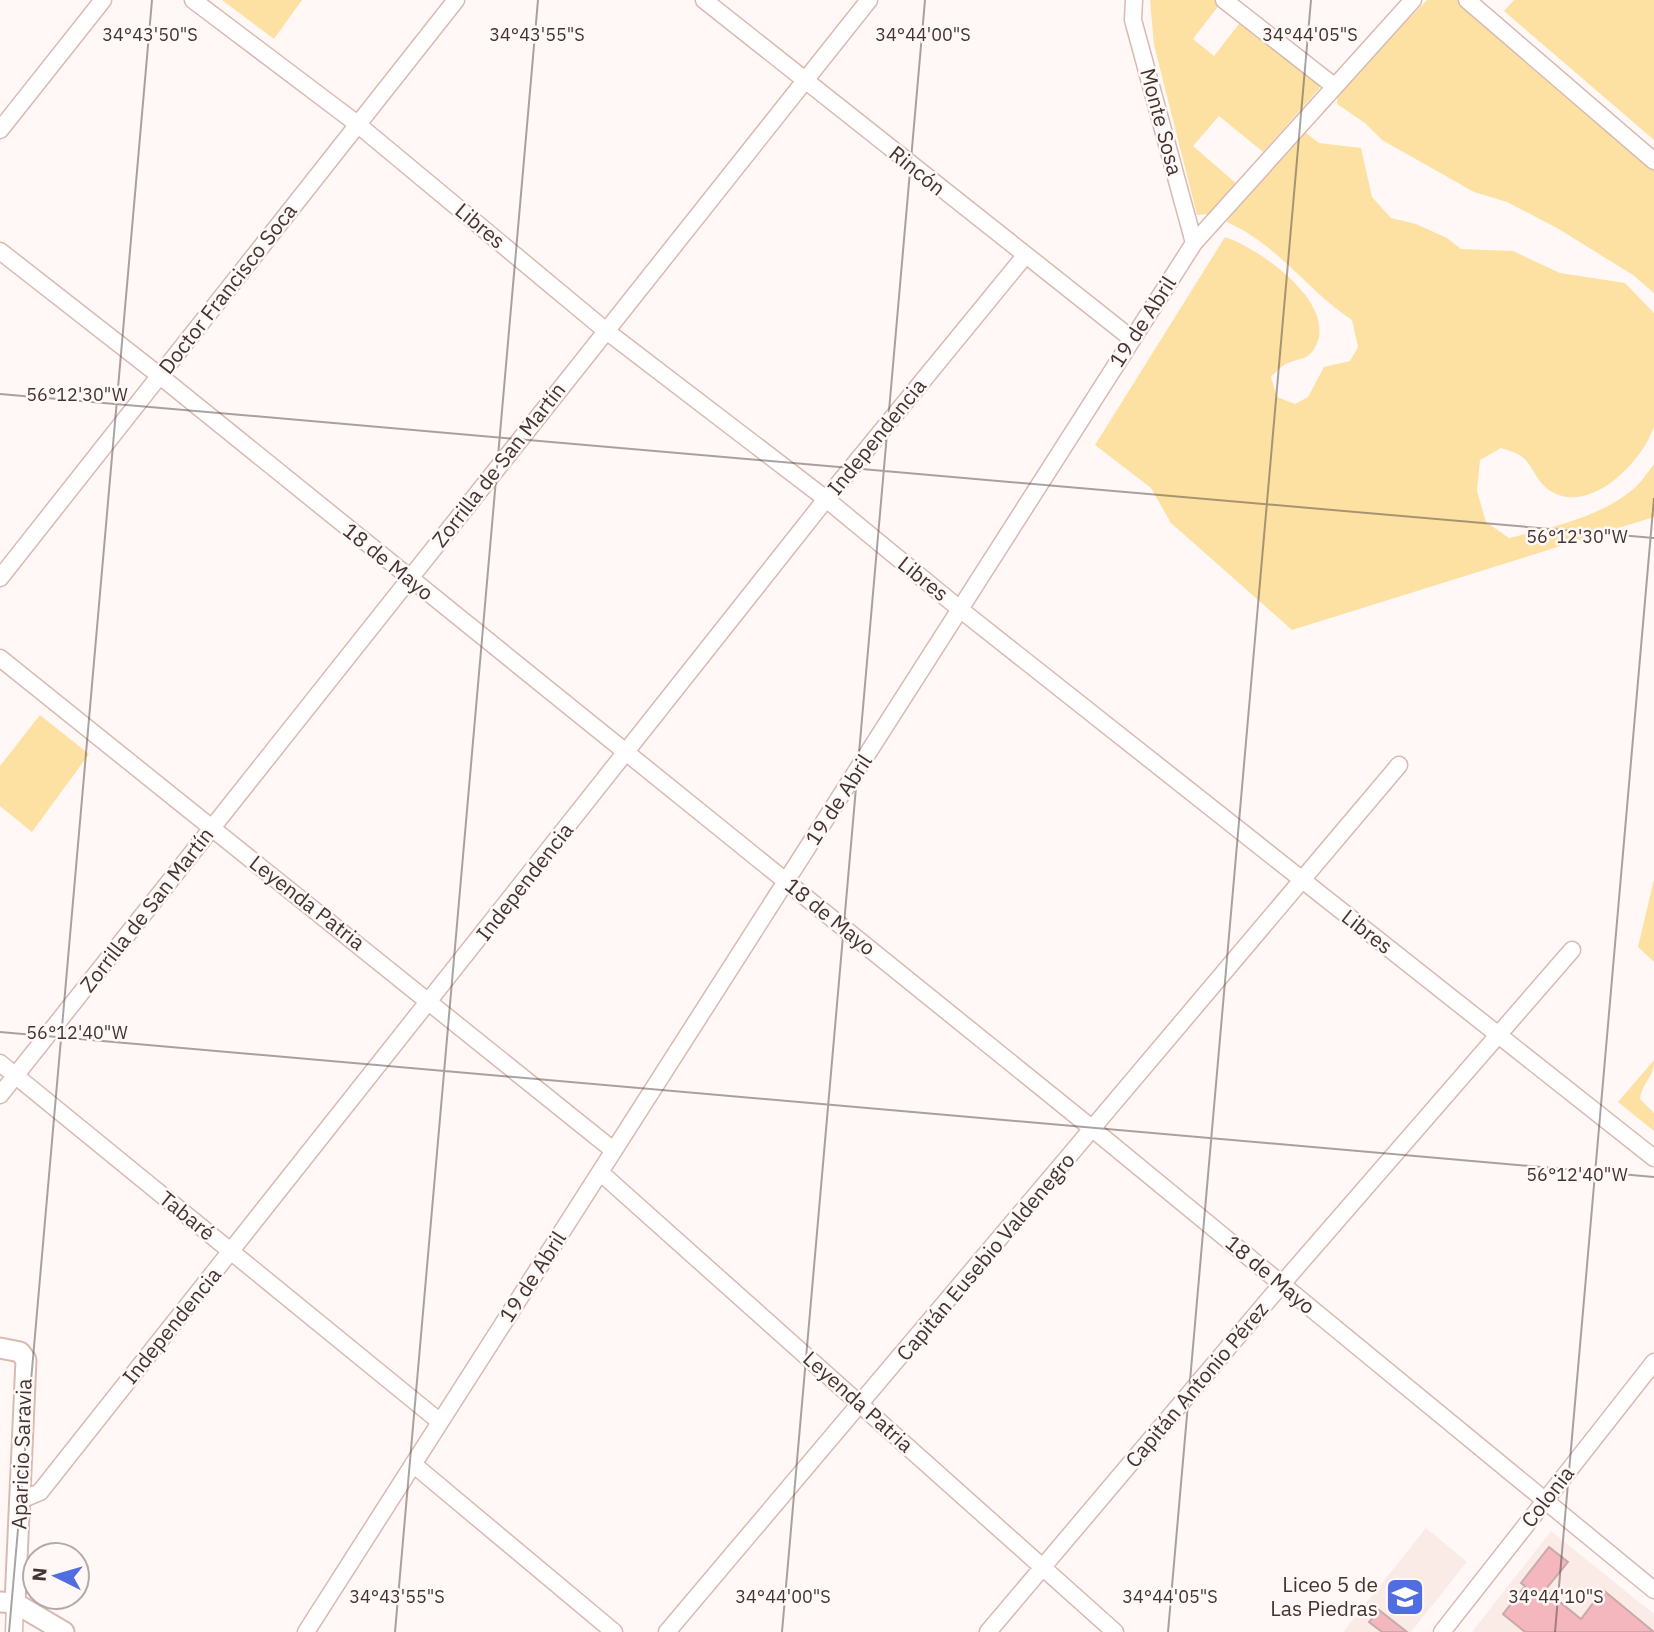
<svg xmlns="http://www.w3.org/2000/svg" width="1654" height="1632" font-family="'IBM Plex Sans',sans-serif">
	<rect width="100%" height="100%" fill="#fff8f6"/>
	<!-- built -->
	<path fill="#fbebe6" d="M 1426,1528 L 1467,1562 L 1411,1632 L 1343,1632 Z
		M 1551,1531 L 1654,1614 L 1654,1632 L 1472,1632 Z"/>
	<!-- green -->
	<path fill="#fde1a3" d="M 222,0 L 302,0 L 274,39 Z
		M 1150,0 L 1223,0 L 1193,39 L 1214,56 L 1246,15 L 1321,75 L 1319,89 L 1263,152 L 1219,116 L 1193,146 L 1237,184 L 1210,214 L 1197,215 L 1154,45 Z
		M 1427,0 L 1479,0 L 1654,152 L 1654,293 L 1633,275 L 1557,228 L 1507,202 L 1474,192 L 1382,140 L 1365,123 L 1337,104 L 1338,91 Z
		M 1514,0 L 1654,0 L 1654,140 L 1504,11 Z
		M 1305,132 L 1319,143 L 1361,148 L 1372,197 L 1391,218 L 1416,224 L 1447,238 L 1461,249 L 1513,251 L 1560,273 L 1625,283 L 1654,313 C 1654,336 1654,410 1654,427 C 1642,460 1600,505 1562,496 C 1536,489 1536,467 1521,456 C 1515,452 1507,450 1501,448 L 1480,460 L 1477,491 L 1486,522 L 1509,538 C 1548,529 1602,516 1632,490 C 1641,483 1647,473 1654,464 L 1654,517 L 1292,630 L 1171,523 L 1151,488 L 1095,445 L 1225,237 C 1261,249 1345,308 1312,352 C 1306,360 1296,359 1288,363 C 1281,366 1276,372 1271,377 L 1277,397 L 1295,404 L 1308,397 L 1324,367 L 1350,361 L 1358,347 L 1352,320 C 1305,289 1281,247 1227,222 L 1234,204 L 1295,137 Z
		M 40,715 L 89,754 L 32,832 L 0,806 L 0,766 Z
		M 1654,879 L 1654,962 L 1638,947 Z
		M 1654,1060 C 1654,1079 1642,1082 1640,1099 L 1654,1113 L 1654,1131 L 1618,1102 Z"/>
	<!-- building -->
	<path fill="#f5b7be" stroke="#c8a9ac" stroke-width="2" d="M 1549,1547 L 1568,1562 L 1545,1590 L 1581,1619 L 1603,1590 L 1654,1632 L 1525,1632 L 1503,1614 L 1525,1586 L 1521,1583 Z
		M 1379,1610 L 1407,1632 L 1382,1632 L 1369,1622 Z"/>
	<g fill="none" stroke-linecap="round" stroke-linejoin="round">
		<!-- minor casing -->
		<g stroke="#d8bab1" stroke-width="19">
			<path id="minor" d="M 193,0 L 356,123 L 605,330 L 826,499 L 961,610 L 1654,1158
				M 704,0 L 1132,339
				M 1134,0 L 1133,20 L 1194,243
				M 1224,0 L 1334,86
				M 1467,0 L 1654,161
				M 0,130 L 103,0
				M 0,251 L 160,376 L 1094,1130 L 1654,1590
				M 0,578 L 456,0
				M 0,658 L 613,1150
				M 0,1063 L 439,1421
				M 0,1095 L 869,0
				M 601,1173 L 1115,1632
				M 413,1464 L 614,1632
				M 21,1500 L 40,1492 L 826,499 L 1024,257
				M 14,1632 L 15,1603
				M 306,1632 L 1194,243 L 1413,0
				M 667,1632 L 1399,765
				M 988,1632 L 1281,1285 L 1572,950
				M 1442,1632 L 1654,1362"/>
		</g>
		<!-- tertiary casing -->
		<g stroke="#d8bab1" stroke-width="23">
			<path id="tertiary" d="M 0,1348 L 20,1352 L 26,1360 L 15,1603
				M 0,1602 L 15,1603 L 64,1632"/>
		</g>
		<!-- minor -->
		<use href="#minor" stroke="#fff" stroke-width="16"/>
		<!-- tertiary -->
		<use href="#tertiary" stroke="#fff" stroke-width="19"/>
	</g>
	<!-- ticks -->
	<path fill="none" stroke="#413532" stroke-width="2" stroke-opacity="0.45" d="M 0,394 L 1654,538M 0,1032 L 1654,1177M 9,1632 L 152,0M 395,1632 L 538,0M 782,1632 L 925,0M 1168,1632 L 1311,0M 1555,1632 L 1654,498"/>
	<!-- icons -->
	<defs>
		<g id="school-square" transform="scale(2.0125)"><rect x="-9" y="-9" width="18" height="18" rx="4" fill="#506de2" stroke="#fff8f6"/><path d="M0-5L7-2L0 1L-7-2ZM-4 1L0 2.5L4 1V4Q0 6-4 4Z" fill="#fff"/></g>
	</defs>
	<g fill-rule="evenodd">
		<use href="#school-square" x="1405" y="1597"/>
	</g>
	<g text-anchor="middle" stroke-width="5" stroke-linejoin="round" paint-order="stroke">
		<!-- street labels -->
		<g font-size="21" fill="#413532" stroke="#fff8f6">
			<text transform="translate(1161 122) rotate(75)" y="7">Monte Sosa</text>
			<text transform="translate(917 171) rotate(39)" y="7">Rincón</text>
			<text transform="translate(480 226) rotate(40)" y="7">Libres</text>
			<text transform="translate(228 289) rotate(-52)" y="7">Doctor Francisco Soca</text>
			<text transform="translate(1143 322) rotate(-57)" y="7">19 de Abril</text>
			<text transform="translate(877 437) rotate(-51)" y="7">Independencia</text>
			<text transform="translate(499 465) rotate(-52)" y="7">Zorrilla de San Martín</text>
			<text transform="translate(388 562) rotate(39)" y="7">18 de Mayo</text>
			<text transform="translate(923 579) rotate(39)" y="7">Libres</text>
			<text transform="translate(839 800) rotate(-57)" y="7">19 de Abril</text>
			<text transform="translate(525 882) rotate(-52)" y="7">Independencia</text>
			<text transform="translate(307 903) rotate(38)" y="7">Leyenda Patria</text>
			<text transform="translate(147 910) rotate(-52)" y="7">Zorrilla de San Martín</text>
			<text transform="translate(830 917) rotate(39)" y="7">18 de Mayo</text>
			<text transform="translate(1367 932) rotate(38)" y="7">Libres</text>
			<text transform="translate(187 1216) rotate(39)" y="7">Tabaré</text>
			<text transform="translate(986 1257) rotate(-50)" y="7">Capitán Eusebio Valdenegro</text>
			<text transform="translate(1270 1275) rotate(40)" y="7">18 de Mayo</text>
			<text transform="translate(533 1277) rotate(-57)" y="7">19 de Abril</text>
			<text transform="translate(172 1326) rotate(-51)" y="7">Independencia</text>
			<text transform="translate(1197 1385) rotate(-50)" y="7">Capitán Antonio Pérez</text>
			<text transform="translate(858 1402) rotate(42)" y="7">Leyenda Patria</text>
			<text transform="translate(22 1454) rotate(-88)" y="7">Aparicio Saravia</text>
			<text transform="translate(1548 1497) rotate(-52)" y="7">Colonia</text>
		</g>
		<!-- poi labels -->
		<g font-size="21" fill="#413532" stroke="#fff8f6" text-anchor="end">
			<text x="1378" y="1592">Liceo 5 de<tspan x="1378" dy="24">Las Piedras</tspan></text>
		</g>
	</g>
	<g font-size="18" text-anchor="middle" fill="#413532" stroke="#fff8f6" stroke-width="5" stroke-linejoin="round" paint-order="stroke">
		<text x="150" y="41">34°43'50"S</text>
		<text x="537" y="41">34°43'55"S</text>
		<text x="923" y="41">34°44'00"S</text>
		<text x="1310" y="41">34°44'05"S</text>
		<text x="77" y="401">56°12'30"W</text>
		<text x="1577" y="543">56°12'30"W</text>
		<text x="77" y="1039">56°12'40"W</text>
		<text x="1577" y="1181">56°12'40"W</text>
		<text x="397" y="1603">34°43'55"S</text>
		<text x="783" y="1603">34°44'00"S</text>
		<text x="1170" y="1603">34°44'05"S</text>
		<text x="1556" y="1603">34°44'10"S</text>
	</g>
	<!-- north arrow -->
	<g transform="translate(56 1576) rotate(275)"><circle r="33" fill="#fff8f6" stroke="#b3aaa8" stroke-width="2"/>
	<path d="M0-5L12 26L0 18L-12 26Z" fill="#506de2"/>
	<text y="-10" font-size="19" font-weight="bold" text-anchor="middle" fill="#413532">N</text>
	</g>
</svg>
